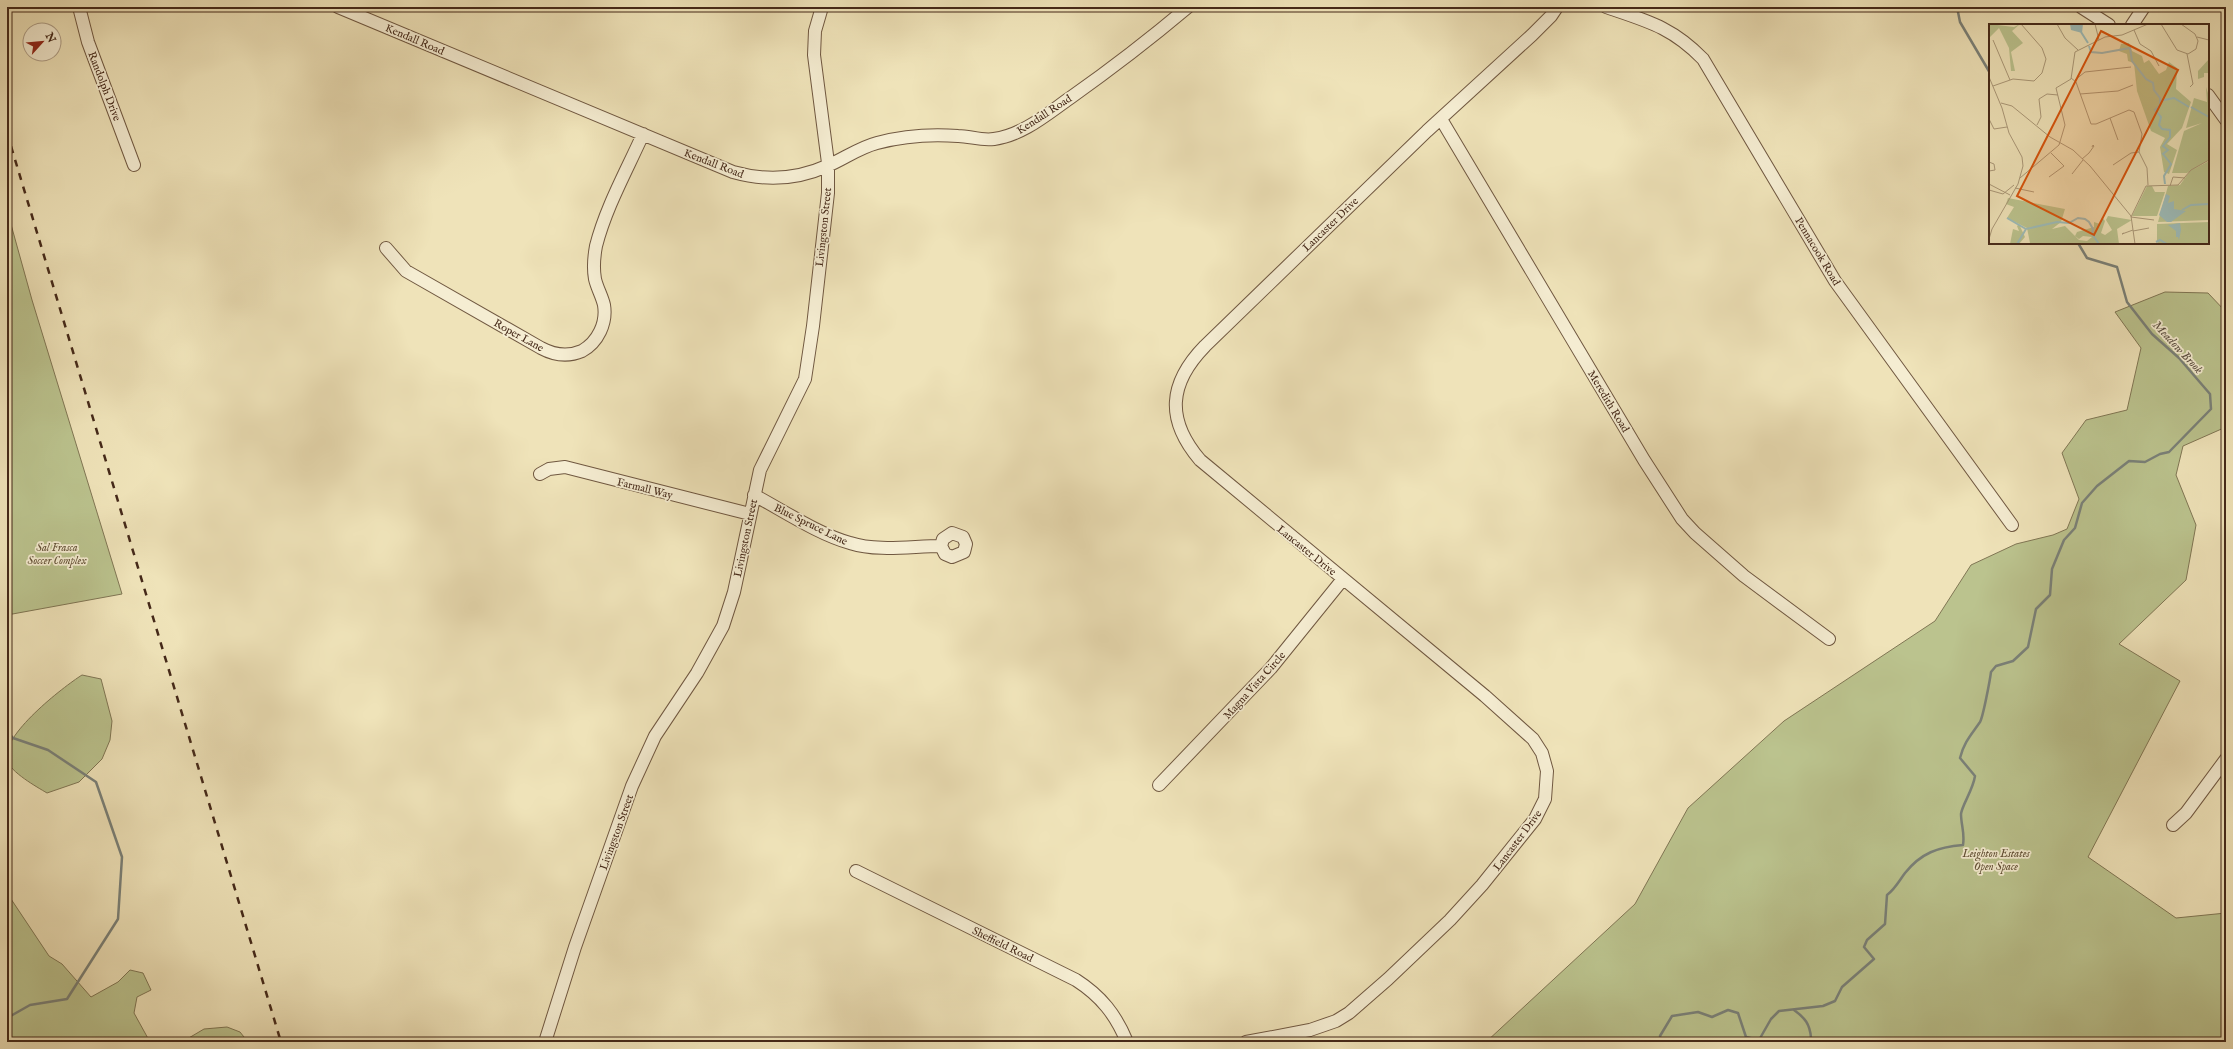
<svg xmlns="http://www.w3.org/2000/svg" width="2233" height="1049" font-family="'IM FELL English',serif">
	<rect width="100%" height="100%" fill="#efe3b9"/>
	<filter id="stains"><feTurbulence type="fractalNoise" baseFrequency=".005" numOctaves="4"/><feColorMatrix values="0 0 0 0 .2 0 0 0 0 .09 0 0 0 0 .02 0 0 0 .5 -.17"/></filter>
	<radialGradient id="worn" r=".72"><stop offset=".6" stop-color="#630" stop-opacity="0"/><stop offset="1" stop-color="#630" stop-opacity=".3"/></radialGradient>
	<!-- green -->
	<path fill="#bbc38e" stroke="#807654" d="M 7,210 L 32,300 L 122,594 L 7,615 Z
		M 2165,292 L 2208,293 L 2226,312 L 2226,427 L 2183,446 L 2176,475 L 2196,525 L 2186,580 L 2119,644 L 2180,681 L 2088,857 L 2176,918 L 2226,913 L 2226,1038 L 2218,1042 L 1486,1042 L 1635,904 L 1688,808 L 1784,721 L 1935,621 L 1971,565 L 2016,544 L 2053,535 L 2067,529 L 2079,499 L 2062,453 L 2086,420 L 2127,410 L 2141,348 L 2115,312 Z
		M 82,675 L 101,679 L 112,721 L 110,740 L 102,759 L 79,782 L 47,793 C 37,787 10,772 7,760 C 0,736 63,687 82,675 Z
		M 7,893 L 49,956 L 62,964 L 91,997 L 118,982 L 130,970 L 143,973 L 151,990 L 137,997 L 134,1013 L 150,1042 L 7,1042 Z
		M 227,1027 L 240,1032 L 248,1042 L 182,1042 L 204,1029 Z"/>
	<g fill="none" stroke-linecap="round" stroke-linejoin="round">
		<!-- stream -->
		<path stroke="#7a8179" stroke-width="2.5" d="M 1957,7 L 1960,22 L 1990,73
			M 7,731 L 13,738 L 48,750 L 96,782 L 122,857 L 118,919 L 67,999 L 30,1005 L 7,1018
			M 1794,1010 C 1805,1018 1810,1024 1811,1038 L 1815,1042
			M 1661,1042 L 1660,1036 L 1672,1016 L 1698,1012 L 1712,1017 L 1728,1010 L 1738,1013 L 1746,1037 L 1759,1040 L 1771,1019 L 1779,1011 L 1823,1006 L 1835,1001 L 1842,987 L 1874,959 L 1864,947 L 1867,940 L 1885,924 L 1887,895 C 1895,889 1899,881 1905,873 C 1921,853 1938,847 1963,845 C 1965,833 1961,825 1961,814 C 1962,805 1973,790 1975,776 L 1960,758 C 1964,742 1971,735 1980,722 C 1983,717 1990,680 1991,672 L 1996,666 L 2013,661 L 2028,647 L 2036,609 L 2050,595 L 2052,569 L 2064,540 L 2075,528 L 2082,503 L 2097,486 L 2129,461 L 2145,462 L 2160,454 L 2169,452 L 2211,409 L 2210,394 L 2179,358 L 2152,334 L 2127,302 L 2117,267 L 2087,258 L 2078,243"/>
		<!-- minor casing -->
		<g stroke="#705841" stroke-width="14">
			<path id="minor" d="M 79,7 L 88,42 L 134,165
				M 338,7 L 733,172 C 765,181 796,180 827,166 C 844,159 858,148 877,143 C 903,136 931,134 958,136 C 970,136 981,141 994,139 C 1023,135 1047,114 1070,98 C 1111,69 1150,39 1188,7
				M 1606,7 C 1647,21 1672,27 1703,59 L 1835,281 L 2012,525
				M 2081,7 L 2109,25
				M 2132,25 L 2144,7
				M 2208,95 L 2226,120
				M 1441,119 L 1644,460 L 1682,519 L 1695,533 L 1744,576 L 1829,639
				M 386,248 L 406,271 L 541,348 C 554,355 568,357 582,351 C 598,342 607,323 604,305 C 602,296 597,288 595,279 C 593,268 594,257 596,246 C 606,207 627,170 643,134
				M 540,474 L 549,469 L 565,467 L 750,514
				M 754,495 C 784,511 818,534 850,543 C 878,552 912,546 941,546 L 945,554 L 952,557 L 964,552 L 966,544 L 963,537 L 952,533 L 943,539 L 941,546
				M 1159,785 L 1271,668 L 1343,579
				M 2173,825 L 2186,813 L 2226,759
				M 856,871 L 1076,980 C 1101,996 1116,1015 1127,1042
				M 545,1042 L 575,947 L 632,786 L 655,736 L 697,673 L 723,626 L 734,592 L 760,470 L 805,379 L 813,326 L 828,193 L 828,163 L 814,55 L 815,31 L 822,7
				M 1246,1042 L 1310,1030 L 1336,1021 L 1349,1013 L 1388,979 L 1450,920 L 1482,885 L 1535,819 L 1545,799 L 1547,771 L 1542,753 L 1533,739 L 1485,696 L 1200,460 C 1166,420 1168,384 1205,346 L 1427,131 L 1532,35 L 1551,16 L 1557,7"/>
		</g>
		<!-- minor -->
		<use href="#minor" stroke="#f5edd2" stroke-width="12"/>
		<!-- rail -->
		<path stroke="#452919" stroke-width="2.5" stroke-dasharray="7 7" stroke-linecap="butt" d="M 7,133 L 281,1042"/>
	</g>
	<g text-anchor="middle" stroke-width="3.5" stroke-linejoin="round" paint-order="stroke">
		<!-- street labels -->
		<g font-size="11" fill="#452919" stroke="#f5edd2">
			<text transform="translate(415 39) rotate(23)" y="4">Kendall Road</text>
			<text transform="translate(105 86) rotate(69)" y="4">Randolph Drive</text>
			<text transform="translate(1044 114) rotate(-33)" y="4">Kendall Road</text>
			<text transform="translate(714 163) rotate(21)" y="4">Kendall Road</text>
			<text transform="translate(1330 224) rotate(-44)" y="4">Lancaster Drive</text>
			<text transform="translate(823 227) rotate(-84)" y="4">Livingston Street</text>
			<text transform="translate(1818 251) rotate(59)" y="4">Pennacook Road</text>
			<text transform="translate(519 335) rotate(29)" y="4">Roper Lane</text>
			<text transform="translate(1609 401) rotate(59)" y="4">Meredith Road</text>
			<text transform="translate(645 488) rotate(14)" y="4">Farmall Way</text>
			<text transform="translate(811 524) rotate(26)" y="4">Blue Spruce Lane</text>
			<text transform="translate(745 538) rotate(-78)" y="4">Livingston Street</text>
			<text transform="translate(1307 550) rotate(39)" y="4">Lancaster Drive</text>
			<text transform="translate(1254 685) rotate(-48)" y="4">Magna Vista Circle</text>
			<text transform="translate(616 832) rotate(-70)" y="4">Livingston Street</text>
			<text transform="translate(1517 840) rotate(-53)" y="4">Lancaster Drive</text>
			<text transform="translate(1003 944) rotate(26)" y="4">Sheffield Road</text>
		</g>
		<!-- park labels -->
		<g font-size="11" font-style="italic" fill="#625036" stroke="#f5edd2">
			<text x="57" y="551">Sal Frasca<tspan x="57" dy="13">Soccer Complex</tspan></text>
			<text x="1996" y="857">Leighton Estates<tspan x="1996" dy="13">Open Space</tspan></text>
		</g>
		<!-- water labels -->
		<g font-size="12" font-style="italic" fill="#5b4e41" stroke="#f5edd2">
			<text transform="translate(2178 347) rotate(47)" y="4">Meadow Brook</text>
		</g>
	</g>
	<!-- overview -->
	<g transform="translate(1989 24)">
		<rect width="220" height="220" fill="#efe3b9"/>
		<path d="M 0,0 L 25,3 L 31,0 L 23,7 L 34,19 L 22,28 L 26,47 L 22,47 L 20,24 L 10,4 L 0,14 ZM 140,19 L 143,27 L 153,32 L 155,39 L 160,36 L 170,50 L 177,46 L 180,38 L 188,44 L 187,65 L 202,78 L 193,104 L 178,120 L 188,126 L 180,150 L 175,148 L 171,123 L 176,114 L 162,107 L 148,67 L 145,39 L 139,37 L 138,30 L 130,27 L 132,20 ZM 220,35 L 220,49 L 215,49 L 215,53 L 209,55 L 209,47 ZM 217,63 L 220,72 L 220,136 L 198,149 L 183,149 L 195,107 L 213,99 L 197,104 L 205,74 L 218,78 ZM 220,137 L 220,196 L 169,198 L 179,162 L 191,161 L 201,147 ZM 158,162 L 163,162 L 166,168 L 176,168 L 168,192 L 143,192 ZM 19,174 L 76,185 L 72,198 L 63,205 L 76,202 L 90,216 L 98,217 L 103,213 L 94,212 L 90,215 L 86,212 L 88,208 L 105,203 L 105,198 L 111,200 L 113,193 L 116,197 L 112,209 L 116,211 L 123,206 L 117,196 L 119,192 L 143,196 L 128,205 L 130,220 L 41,219 L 38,204 L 30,200 L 36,213 L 30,220 L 21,220 L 24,205 L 30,207 L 28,202 L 30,200 L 18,194 L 25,183 L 17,180 ZM 220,198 L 220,220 L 169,220 L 168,217 L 168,200 Z" fill="#bbc38e"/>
		<path d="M 81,0 L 94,0 L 93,9 L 82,6 ZM 177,170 L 181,172 L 179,179 L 185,177 L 185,185 L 197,187 L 182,198 L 178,198 L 170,191 ZM 191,199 L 192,206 L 190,216 L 189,213 L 187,213 L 187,207 L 179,201 Z" fill="#9dbcb9"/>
		<path fill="none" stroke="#9dbcb9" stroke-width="2" d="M 92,8 L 99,19M 100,22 L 102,28 L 113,29 L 141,24 L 143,37 L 157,55 L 164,59 L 165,66 L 171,74 L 171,81 L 166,86 L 172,93 L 170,101 L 173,105 L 181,106 L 181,113 L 174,122 L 179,126 L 174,130 L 182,140 L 175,152 L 176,160M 170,77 L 185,74 L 200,83M 202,83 L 220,93M 193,186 L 202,181 L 220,180M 18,194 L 37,205 L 68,198 L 80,199 L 89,194 L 96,195 L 100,198 L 104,205 L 103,210 L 110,220M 167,218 L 171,216 L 178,220M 28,220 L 37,205"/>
		<path fill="none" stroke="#ab9979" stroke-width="1" d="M 68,0 L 76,14 L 89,26M 106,0 L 110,16M 172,0 L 188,26 L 199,30 L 207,25 L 209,17 L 206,10 L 192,0M 145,6 L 151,20 L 162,27 L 170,42M 208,13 L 220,16M 4,16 L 21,56M 198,30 L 204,60 L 201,63M 0,53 L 13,84 L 20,109 L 33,133 L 34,142 L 29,160 L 3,205 L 0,215M 82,54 L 87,58 L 102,100 L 107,100 L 140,86 L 145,88 L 153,110 L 150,128 L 158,144 L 159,161M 86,56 L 96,48 L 142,43M 4,62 L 24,55 L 45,57 L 53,49 L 57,35 L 53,24 L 32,0M 91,70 L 129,67 L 144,61M 12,79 L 23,82 L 61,113 L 84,126 L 101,142 L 142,192 L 146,220M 121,94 L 129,116M 0,95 L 5,105 L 18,103M 48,101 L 52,93 L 50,75 L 58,70 L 69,71M 93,135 L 100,129 L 105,122 L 104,121 L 103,123M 0,138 L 5,140 L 6,146 L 0,147M 124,141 L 142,129 L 150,128M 83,150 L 94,136M 60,153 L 75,142 L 62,129M 31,154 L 70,121 L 76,101 L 67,64 L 82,55 L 86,28 L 116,13 L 133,11 L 159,0M 0,160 L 21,171M 181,162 L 184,153 L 196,154M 26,164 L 45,168M 0,166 L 14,170 L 25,161M 165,196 L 142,193 L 157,162 L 189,161 L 202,146 L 220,136M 144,207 L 160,204M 135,209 L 133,210 L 144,206"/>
		<path fill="#d8540d" fill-opacity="0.15" stroke="#d8540d" stroke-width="2" d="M 112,7 L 189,46 L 105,211 L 28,172 Z"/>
		<rect width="220" height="220" fill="none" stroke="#452919" stroke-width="2"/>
	</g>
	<!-- margin -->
	<rect width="2233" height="1049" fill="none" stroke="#efe3b9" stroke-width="24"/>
	<rect x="8" y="8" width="2217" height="1033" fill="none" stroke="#452919" stroke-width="2"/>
	<rect x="12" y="12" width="2209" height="1025" fill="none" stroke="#452919"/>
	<!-- north arrow -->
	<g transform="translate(42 42) rotate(63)"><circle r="19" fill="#f5edd2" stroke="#af9f88"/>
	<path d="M0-3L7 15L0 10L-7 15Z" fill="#8f2418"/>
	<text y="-6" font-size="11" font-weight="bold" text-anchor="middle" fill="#452919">N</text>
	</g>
	<rect width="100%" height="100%" filter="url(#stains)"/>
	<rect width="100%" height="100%" fill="url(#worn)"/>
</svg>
